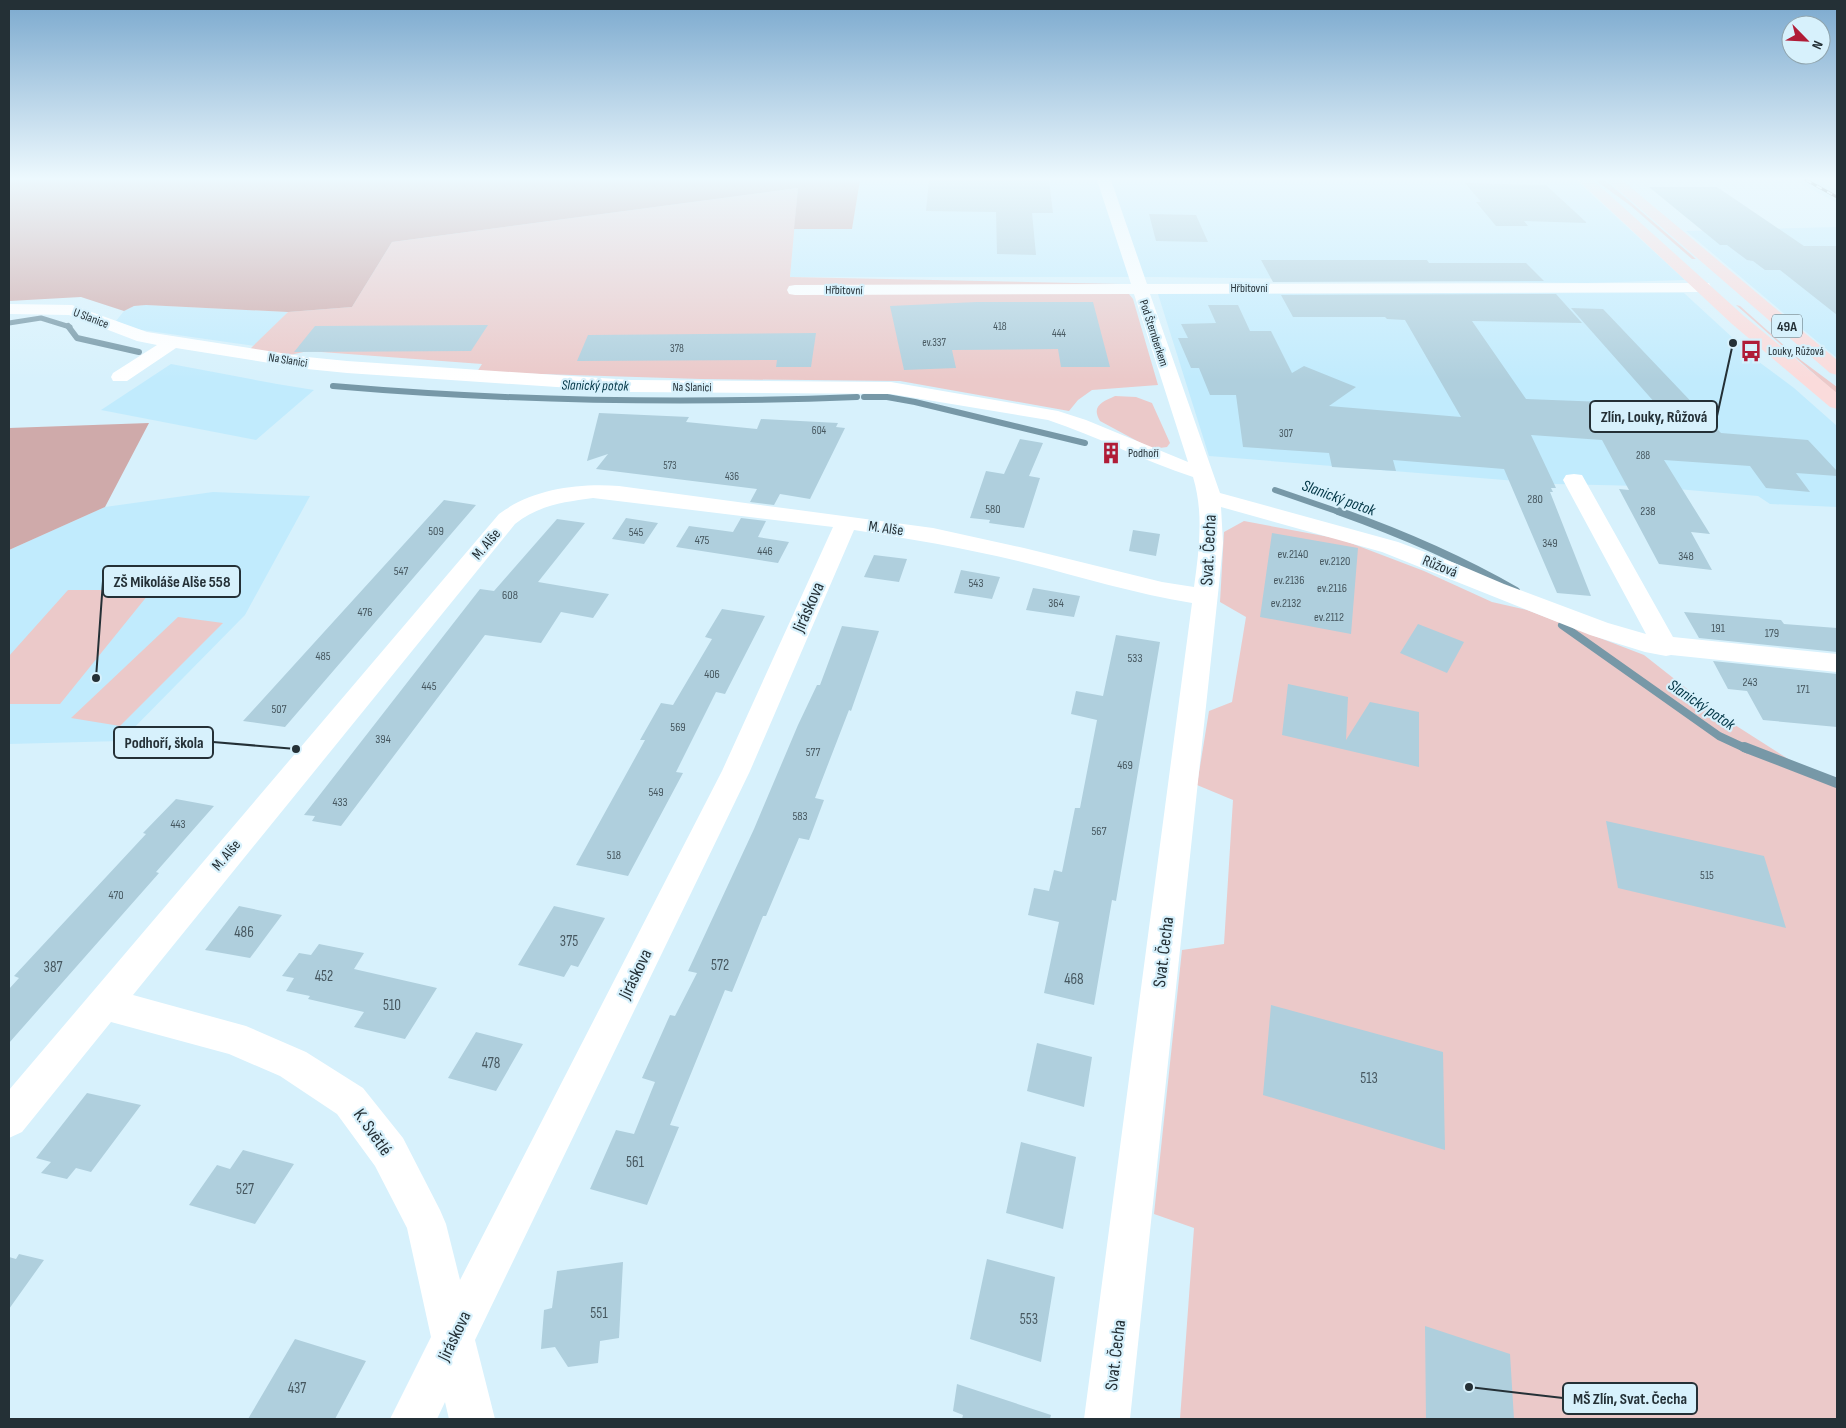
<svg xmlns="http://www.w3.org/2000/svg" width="1846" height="1428" font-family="'Sofia Sans Condensed',sans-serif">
	<rect width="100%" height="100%" fill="#d7f1fc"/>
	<!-- built -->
	<path fill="#c1ebfd" d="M 860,180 L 1576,180 L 1685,280 L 1586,283 L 1157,277 L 790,277 L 794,229 L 852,229 Z
		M 1795,180 L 1817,180 L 1837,191 L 1837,203 Z
		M 1837,227 L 1837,358 L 1686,231 Z
		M 1684,293 L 1759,362 L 1794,388 L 1837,426 L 1837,507 L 1770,504 L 1758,496 L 1642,486 L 1555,484 L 1209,456 L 1158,294 Z
		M 146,305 L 288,312 L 255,346 L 135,329 L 116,321 L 124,311 L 134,306 Z
		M 171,364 L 277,384 L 314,390 L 256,440 L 101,410 Z
		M 213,492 L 310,496 L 245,615 L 121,741 L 9,744 L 9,550 L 105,507 Z"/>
	<!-- green -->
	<path fill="#ebc9c9" d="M 1595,180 L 1605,180 L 1696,259 L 1692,259 L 1631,206 Z
		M 798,188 L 790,277 L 1121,284 L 1133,299 L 1158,385 L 1092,390 L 1078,400 L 1069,411 L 900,381 L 701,379 L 477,372 L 482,364 L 308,351 L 290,355 L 250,349 L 288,312 L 352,307 L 392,242 Z
		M 1736,305 L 1740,306 L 1798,358 L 1837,387 L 1837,394 Z
		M 1115,396 L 1136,397 L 1152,403 L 1170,443 L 1167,447 L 1152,449 L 1100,421 C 1091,406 1102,402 1115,396 Z
		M 1244,521 L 1340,539 L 1424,571 L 1492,602 L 1527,610 L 1644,655 L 1724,718 L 1821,780 L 1837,786 L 1837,1419 L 1180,1419 L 1194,1228 L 1154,1214 L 1182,950 L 1224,944 L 1233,800 L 1197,785 L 1209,711 L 1232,702 L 1246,617 L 1220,602 L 1224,532 Z
		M 68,590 L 152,590 L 60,704 L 9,704 L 9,656 Z
		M 178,617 L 223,623 L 120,726 L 71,718 Z"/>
	<!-- forest -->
	<path fill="#cfaaaa" d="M 9,180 L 860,180 L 852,229 L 794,229 L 798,188 L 392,242 L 352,307 L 288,312 L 146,305 L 134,306 L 124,311 L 81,297 L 9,301 Z
		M 149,423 L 105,507 L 9,550 L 9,428 Z"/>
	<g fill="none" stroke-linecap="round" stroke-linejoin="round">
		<!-- stream-far3 -->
		<path stroke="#7798a7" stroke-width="5" d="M 9,323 L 41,318 L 70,327"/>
		<!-- stream-far2 -->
		<path stroke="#7798a7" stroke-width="6" d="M 68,326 L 77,338 L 139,352
			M 333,386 C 508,401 682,404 857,397
			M 864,397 L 887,397 L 915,402 L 1085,443
			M 1275,490 L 1342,513"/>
		<!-- stream-far1 -->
		<path stroke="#7798a7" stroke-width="8" d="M 1338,511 C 1400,533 1459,558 1516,591
			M 1562,625 L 1719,736 L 1747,749"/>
		<!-- stream -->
		<path stroke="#7798a7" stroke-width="10" d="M 1744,747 L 1837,783"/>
	</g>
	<!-- building -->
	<path fill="#afcfdd" d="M 929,180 L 1049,180 L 1053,213 L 1032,213 L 1036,255 L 997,254 L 996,212 L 926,211 Z
		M 1465,183 L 1546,185 L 1587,223 L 1524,221 L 1528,226 L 1496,226 L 1476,202 L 1481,202 Z
		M 1649,187 L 1717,187 L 1804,246 L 1837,246 L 1837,315 L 1780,270 L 1765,270 L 1753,261 L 1747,260 L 1727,245 L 1720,245 Z
		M 1149,214 L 1196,215 L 1208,242 L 1156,241 Z
		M 1261,260 L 1427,260 L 1429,263 L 1526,263 L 1544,281 L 1273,282 Z
		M 1556,294 L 1582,323 L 1472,321 L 1526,399 L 1656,404 L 1571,308 L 1603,309 L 1721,433 L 1808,440 L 1837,471 L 1837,476 L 1796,473 L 1810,492 L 1766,488 L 1750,466 L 1664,460 L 1710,534 L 1691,532 L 1712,570 L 1659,564 L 1619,489 L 1629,490 L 1602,440 L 1531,435 L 1556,488 L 1551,488 L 1553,492 L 1550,492 L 1591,596 L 1557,593 L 1504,469 L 1393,460 L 1396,471 L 1332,467 L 1329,453 L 1243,447 L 1236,395 L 1210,395 L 1199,368 L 1191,368 L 1178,338 L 1188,338 L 1181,324 L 1216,323 L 1208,305 L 1238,305 L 1250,331 L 1271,331 L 1292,373 L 1304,366 L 1356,387 L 1329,406 L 1461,417 L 1405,320 L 1387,319 L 1385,317 L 1293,317 L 1281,295 Z
		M 977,302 L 1093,302 L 1110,367 L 1061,367 L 1058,349 L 952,350 L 956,368 L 904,370 L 890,306 Z
		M 488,325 L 471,351 L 294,352 L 315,326 Z
		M 816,333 L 811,367 L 776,367 L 777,360 L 577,361 L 588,335 Z
		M 599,413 L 689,417 L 686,422 L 757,429 L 761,419 L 838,423 L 836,427 L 845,428 L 810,499 L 780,494 L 774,505 L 750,502 L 757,489 L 596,469 L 608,454 L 587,461 Z
		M 1020,439 L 1043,443 L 1029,476 L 1040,478 L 1024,528 L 989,523 L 990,520 L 970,518 L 986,471 L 1004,474 Z
		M 444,500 L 476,505 L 285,727 L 243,721 Z
		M 626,518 L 658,523 L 644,544 L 612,539 Z
		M 741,518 L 766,521 L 758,537 L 789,542 L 778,563 L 676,547 L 689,526 L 733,532 Z
		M 557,519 L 585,523 L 538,582 L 609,594 L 593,618 L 561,612 L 541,643 L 485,635 L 341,826 L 312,821 L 315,816 L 304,815 L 480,589 L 494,591 Z
		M 1133,530 L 1160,534 L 1156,556 L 1129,551 Z
		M 1272,533 L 1358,548 L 1351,634 L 1260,617 Z
		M 874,555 L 907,559 L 899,582 L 864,577 Z
		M 961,570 L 1000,577 L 992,599 L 954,593 Z
		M 1033,588 L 1080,596 L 1074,617 L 1026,610 Z
		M 722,609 L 765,616 L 725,694 L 716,692 L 676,772 L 683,773 L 628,876 L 576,865 L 645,740 L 640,740 L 661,703 L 673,705 L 712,639 L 705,637 Z
		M 1684,612 L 1781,620 L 1784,624 L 1837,628 L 1837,652 L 1699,638 Z
		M 1418,624 L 1464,642 L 1447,673 L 1400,653 Z
		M 842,626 L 879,631 L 851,711 L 849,710 L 815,798 L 824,800 L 809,840 L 799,838 L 766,916 L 763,916 L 732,992 L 725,990 L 670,1125 L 679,1127 L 647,1205 L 590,1189 L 616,1130 L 634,1134 L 655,1082 L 642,1078 L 670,1015 L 675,1016 L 697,973 L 688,971 L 754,829 L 798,725 L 817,685 L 820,685 Z
		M 1116,635 L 1160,642 L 1116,901 L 1112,900 L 1094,1005 L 1044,993 L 1059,922 L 1028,915 L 1034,888 L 1049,891 L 1054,870 L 1062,872 L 1075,808 L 1080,808 L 1097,720 L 1071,714 L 1076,691 L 1103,696 Z
		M 1713,661 L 1837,674 L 1837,727 L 1763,720 L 1747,691 L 1728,689 Z
		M 1288,684 L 1348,697 L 1346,740 L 1370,702 L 1419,712 L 1419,767 L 1282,735 Z
		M 176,799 L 214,806 L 156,872 L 159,873 L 9,1043 L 9,989 L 19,978 L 14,976 L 146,834 L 143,833 Z
		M 1606,821 L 1764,856 L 1786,928 L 1618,888 Z
		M 239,906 L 282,915 L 250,958 L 205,950 Z
		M 554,906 L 605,918 L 578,967 L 571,965 L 564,977 L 518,965 Z
		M 319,944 L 364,953 L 354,969 L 437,988 L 405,1039 L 354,1027 L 364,1012 L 308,999 L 310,996 L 286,991 L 294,978 L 282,976 L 299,953 L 311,955 Z
		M 1271,1005 L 1443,1052 L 1445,1150 L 1263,1095 Z
		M 476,1032 L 523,1044 L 496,1091 L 448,1078 Z
		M 1037,1043 L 1092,1057 L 1084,1107 L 1027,1091 Z
		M 87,1093 L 141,1105 L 91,1172 L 76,1168 L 67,1179 L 41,1173 L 51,1162 L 36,1158 Z
		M 1021,1142 L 1076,1157 L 1063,1229 L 1006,1213 Z
		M 243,1150 L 294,1164 L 255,1224 L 189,1205 L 217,1165 L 230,1169 Z
		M 19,1254 L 44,1260 L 9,1309 L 9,1257 L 16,1259 Z
		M 987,1259 L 1055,1277 L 1041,1362 L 970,1339 Z
		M 623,1262 L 619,1338 L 600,1341 L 598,1363 L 568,1367 L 555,1347 L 541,1349 L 544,1310 L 552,1308 L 557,1271 Z
		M 1425,1326 L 1510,1354 L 1514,1419 L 1426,1419 Z
		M 295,1339 L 366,1361 L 335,1419 L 248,1419 Z
		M 957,1384 L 1051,1415 L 1050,1419 L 962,1419 L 963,1415 L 953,1411 Z"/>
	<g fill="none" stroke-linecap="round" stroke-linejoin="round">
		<!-- street -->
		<path fill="#fff" fill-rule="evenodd" d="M 1097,180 L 1111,180 L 1147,284 L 1709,283 L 1711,287 L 1709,291 L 1703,292 L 1150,294 L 1220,493 L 1398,542 L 1457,564 L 1504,584 L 1608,623 L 1646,634 L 1563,480 L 1566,475 L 1574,474 L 1582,475 L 1673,637 L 1837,654 L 1837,672 L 1671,655 L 1666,656 L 1645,652 L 1590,635 L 1382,552 L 1221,507 L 1223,543 L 1220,575 L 1130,1419 L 1084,1419 L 1192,603 C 1136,594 1081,577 1026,563 C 969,549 912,539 854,530 L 750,771 L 475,1340 L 495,1419 L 449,1419 L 445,1402 L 437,1419 L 390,1419 L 431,1337 L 407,1228 L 375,1166 L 337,1114 L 280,1076 L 229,1054 L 111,1022 L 22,1132 L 9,1138 L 9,1090 L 499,514 C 532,489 578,483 619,486 L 933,528 L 1024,548 L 1162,582 L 1194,587 C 1199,551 1204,513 1193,477 C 1143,461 1097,436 1048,420 L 891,394 L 631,392 L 347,373 L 307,369 L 176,348 L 127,381 L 113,381 L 111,377 L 113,373 L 157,345 L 137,341 L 69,315 L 9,314 L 9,304 L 72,305 L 147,332 L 307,357 L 347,361 L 631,380 L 891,382 L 1058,411 L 1086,420 L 1188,462 L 1134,294 L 795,295 L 789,294 L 787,290 L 789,286 L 795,285 L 1131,284 ZM 593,498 L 833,527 L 722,771 L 460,1280 L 446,1224 L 440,1210 L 403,1138 L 363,1088 L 306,1052 L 246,1026 L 133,995 L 515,524 C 539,505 564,502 593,498 Z"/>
		<!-- primary -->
		<path fill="#fadbdb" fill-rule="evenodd" d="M 1578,180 L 1593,180 L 1744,316 L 1837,393 L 1837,409 L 1830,407 L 1732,324 Z
			M 1607,180 L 1622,180 L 1837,360 L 1837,375 L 1830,373 Z"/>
		<!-- rail casing -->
		<g stroke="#37444b" stroke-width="3">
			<path id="rail" d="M 1806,180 L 1837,197"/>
		</g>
		<!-- rail -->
		<use href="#rail" stroke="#d7f1fc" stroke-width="2" stroke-dasharray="6" stroke-linecap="butt"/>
	</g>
	<!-- sky -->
	<linearGradient id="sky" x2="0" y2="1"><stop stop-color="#7ba9ce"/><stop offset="0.47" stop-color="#edf9fe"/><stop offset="1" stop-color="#edf9fe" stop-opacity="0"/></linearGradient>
	<rect width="1846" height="380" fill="url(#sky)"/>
	<!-- icons -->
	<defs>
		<g id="bus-bare" transform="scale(1.725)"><path d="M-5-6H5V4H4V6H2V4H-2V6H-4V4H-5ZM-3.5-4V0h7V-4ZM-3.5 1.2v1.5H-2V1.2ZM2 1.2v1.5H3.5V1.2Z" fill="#b01c37" stroke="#d7f1fc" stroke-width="2.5" paint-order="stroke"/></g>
		<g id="building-bare" transform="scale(1.725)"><path d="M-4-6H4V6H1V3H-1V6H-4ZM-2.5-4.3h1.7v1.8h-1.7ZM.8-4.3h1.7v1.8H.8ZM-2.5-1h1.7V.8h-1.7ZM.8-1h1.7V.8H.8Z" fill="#b01c37" stroke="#d7f1fc" stroke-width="2.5" paint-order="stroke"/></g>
	</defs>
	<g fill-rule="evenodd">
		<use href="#bus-bare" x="1751" y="351"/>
		<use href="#building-bare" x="1111" y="453"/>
	</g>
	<g text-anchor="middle" stroke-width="4.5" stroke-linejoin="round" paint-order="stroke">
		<!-- far-number labels -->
		<g font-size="11" fill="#475860">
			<text x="1000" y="330">418</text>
			<text x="1059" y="337">444</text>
			<text x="934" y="346">ev.337</text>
			<text x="677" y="352">378</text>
			<text x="819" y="434">604</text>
			<text x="1286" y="437">307</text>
			<text x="1643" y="459">288</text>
			<text x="670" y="469">573</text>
			<text x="732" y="480">436</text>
		</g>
		<!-- far-street labels -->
		<g font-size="12" fill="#243036" stroke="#d7f1fc">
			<text x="1249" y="292">Hřbitovní</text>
			<text transform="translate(844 290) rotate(1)" y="4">Hřbitovní</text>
			<text transform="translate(91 318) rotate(21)" y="4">U Slanice</text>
			<text transform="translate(1154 333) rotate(72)" y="4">Pod Šternberkem</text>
			<text transform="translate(288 360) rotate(9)" y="4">Na Slanici</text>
			<text transform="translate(692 387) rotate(1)" y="4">Na Slanici</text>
		</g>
		<!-- far-poi labels -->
		<g font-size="12" fill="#243036" stroke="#d7f1fc" text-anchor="start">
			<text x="1768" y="355">Louky, Růžová</text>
			<text x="1128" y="457">Podhoří</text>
		</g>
		<!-- number labels -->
		<g font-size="12" fill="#475860">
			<text x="1535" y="503">280</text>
			<text x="993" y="513">580</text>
			<text x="1648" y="515">238</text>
			<text x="436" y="535">509</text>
			<text x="636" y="536">545</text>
			<text x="702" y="544">475</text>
			<text x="1550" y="547">349</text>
			<text x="765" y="555">446</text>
			<text x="1293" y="558">ev.2140</text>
			<text x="1686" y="560">348</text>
			<text x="1335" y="565">ev.2120</text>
			<text x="401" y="575">547</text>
			<text x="1289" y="584">ev.2136</text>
			<text x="976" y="587">543</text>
			<text x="1332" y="592">ev.2116</text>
			<text x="510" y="599">608</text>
			<text x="1056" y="607">364</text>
			<text x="1286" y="607">ev.2132</text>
			<text x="365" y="616">476</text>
			<text x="1329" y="621">ev.2112</text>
			<text x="1718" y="632">191</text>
			<text x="1772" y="637">179</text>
			<text x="323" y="660">485</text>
			<text x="1135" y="662">533</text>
			<text x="712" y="678">406</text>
			<text x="1750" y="686">243</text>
			<text x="429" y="690">445</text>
			<text x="1803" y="693">171</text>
			<text x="279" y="713">507</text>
			<text x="678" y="731">569</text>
			<text x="383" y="743">394</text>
			<text x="813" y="756">577</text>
			<text x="1125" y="769">469</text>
			<text x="656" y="796">549</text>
			<text x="340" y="806">433</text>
			<text x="800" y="820">583</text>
			<text x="178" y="828">443</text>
			<text x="1099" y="835">567</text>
			<text x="614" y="859">518</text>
			<text x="1707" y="879">515</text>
			<text x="116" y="899">470</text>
		</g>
		<!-- shield labels -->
		<rect fill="#d7f1fc" stroke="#5a6a71" stroke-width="1" x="1772" y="314.5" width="30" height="23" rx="4"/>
		<g font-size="14" font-weight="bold" fill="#243036">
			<text x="1787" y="331">49A</text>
		</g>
		<!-- far-water labels -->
		<g font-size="14" font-style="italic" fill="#003545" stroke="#d7f1fc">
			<text transform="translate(595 385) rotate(1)" y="5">Slanický potok</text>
		</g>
		<!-- street labels -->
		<g font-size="15" fill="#243036" stroke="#d7f1fc">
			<text transform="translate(886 528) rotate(8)" y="5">M. Alše</text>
			<text transform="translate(486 544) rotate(-50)" y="5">M. Alše</text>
			<text transform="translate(1440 566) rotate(22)" y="5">Růžová</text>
			<text transform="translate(226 855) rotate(-50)" y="5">M. Alše</text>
		</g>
		<!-- near-number labels -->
		<g font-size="15" fill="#475860">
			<text x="244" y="937">486</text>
			<text x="569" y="946">375</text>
			<text x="720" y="970">572</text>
			<text x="53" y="972">387</text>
			<text x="324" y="981">452</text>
			<text x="1074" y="984">468</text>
			<text x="392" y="1010">510</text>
			<text x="491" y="1068">478</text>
			<text x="1369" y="1083">513</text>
			<text x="635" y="1167">561</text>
			<text x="245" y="1194">527</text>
			<text x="599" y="1318">551</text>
			<text x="1029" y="1324">553</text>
			<text x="297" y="1393">437</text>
		</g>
		<!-- water labels -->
		<g font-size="16" font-style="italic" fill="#003545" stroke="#d7f1fc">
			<text transform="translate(1339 497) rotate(20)" y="6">Slanický potok</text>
			<text transform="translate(1702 704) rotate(34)" y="6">Slanický potok</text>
		</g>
		<!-- near-street labels -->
		<g font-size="18" fill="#243036" stroke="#d7f1fc">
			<text transform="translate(1208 550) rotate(-87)" y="6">Svat. Čecha</text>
			<text transform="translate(808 607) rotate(-66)" y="6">Jiráskova</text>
			<text transform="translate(1163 952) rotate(-83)" y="6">Svat. Čecha</text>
			<text transform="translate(635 974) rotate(-64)" y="6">Jiráskova</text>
			<text transform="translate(373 1132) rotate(55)" y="6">K. Světlé</text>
			<text transform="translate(454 1336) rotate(-64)" y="6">Jiráskova</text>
			<text transform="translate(1115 1355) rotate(-83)" y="6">Svat. Čecha</text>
		</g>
	</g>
	<!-- callouts -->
	<path fill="none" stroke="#243036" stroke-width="2" d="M1733 343L1717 416M96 678L103 581M296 749L213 742M1469 1387L1563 1398"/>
	<g fill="#243036" stroke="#d7f1fc" stroke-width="2">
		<circle cx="1733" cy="343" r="5"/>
		<circle cx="96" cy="678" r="5"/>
		<circle cx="296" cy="749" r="5"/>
		<circle cx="1469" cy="1387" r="5"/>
	</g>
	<g fill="#d7f1fc" stroke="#243036" stroke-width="2">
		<rect x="1590" y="401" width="127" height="31" rx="5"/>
		<rect x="103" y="566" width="137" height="31" rx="5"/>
		<rect x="114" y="727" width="99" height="31" rx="5"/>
		<rect x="1563" y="1383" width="134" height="31" rx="5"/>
	</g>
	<g font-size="16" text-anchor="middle" font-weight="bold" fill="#243036">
		<text x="1654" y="422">Zlín, Louky, Růžová</text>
		<text x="172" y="587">ZŠ Mikoláše Alše 558</text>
		<text x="164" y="748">Podhoří, škola</text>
		<text x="1630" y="1404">MŠ Zlín, Svat. Čecha</text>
	</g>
	<!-- border -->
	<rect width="1846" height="1428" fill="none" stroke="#243036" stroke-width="20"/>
	<!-- north arrow -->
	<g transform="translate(1806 40) rotate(114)"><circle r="24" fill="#d7f1fc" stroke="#8fa4ad"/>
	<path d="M0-4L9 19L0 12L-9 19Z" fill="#b01c37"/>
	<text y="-8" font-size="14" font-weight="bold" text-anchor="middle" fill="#243036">N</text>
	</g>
</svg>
